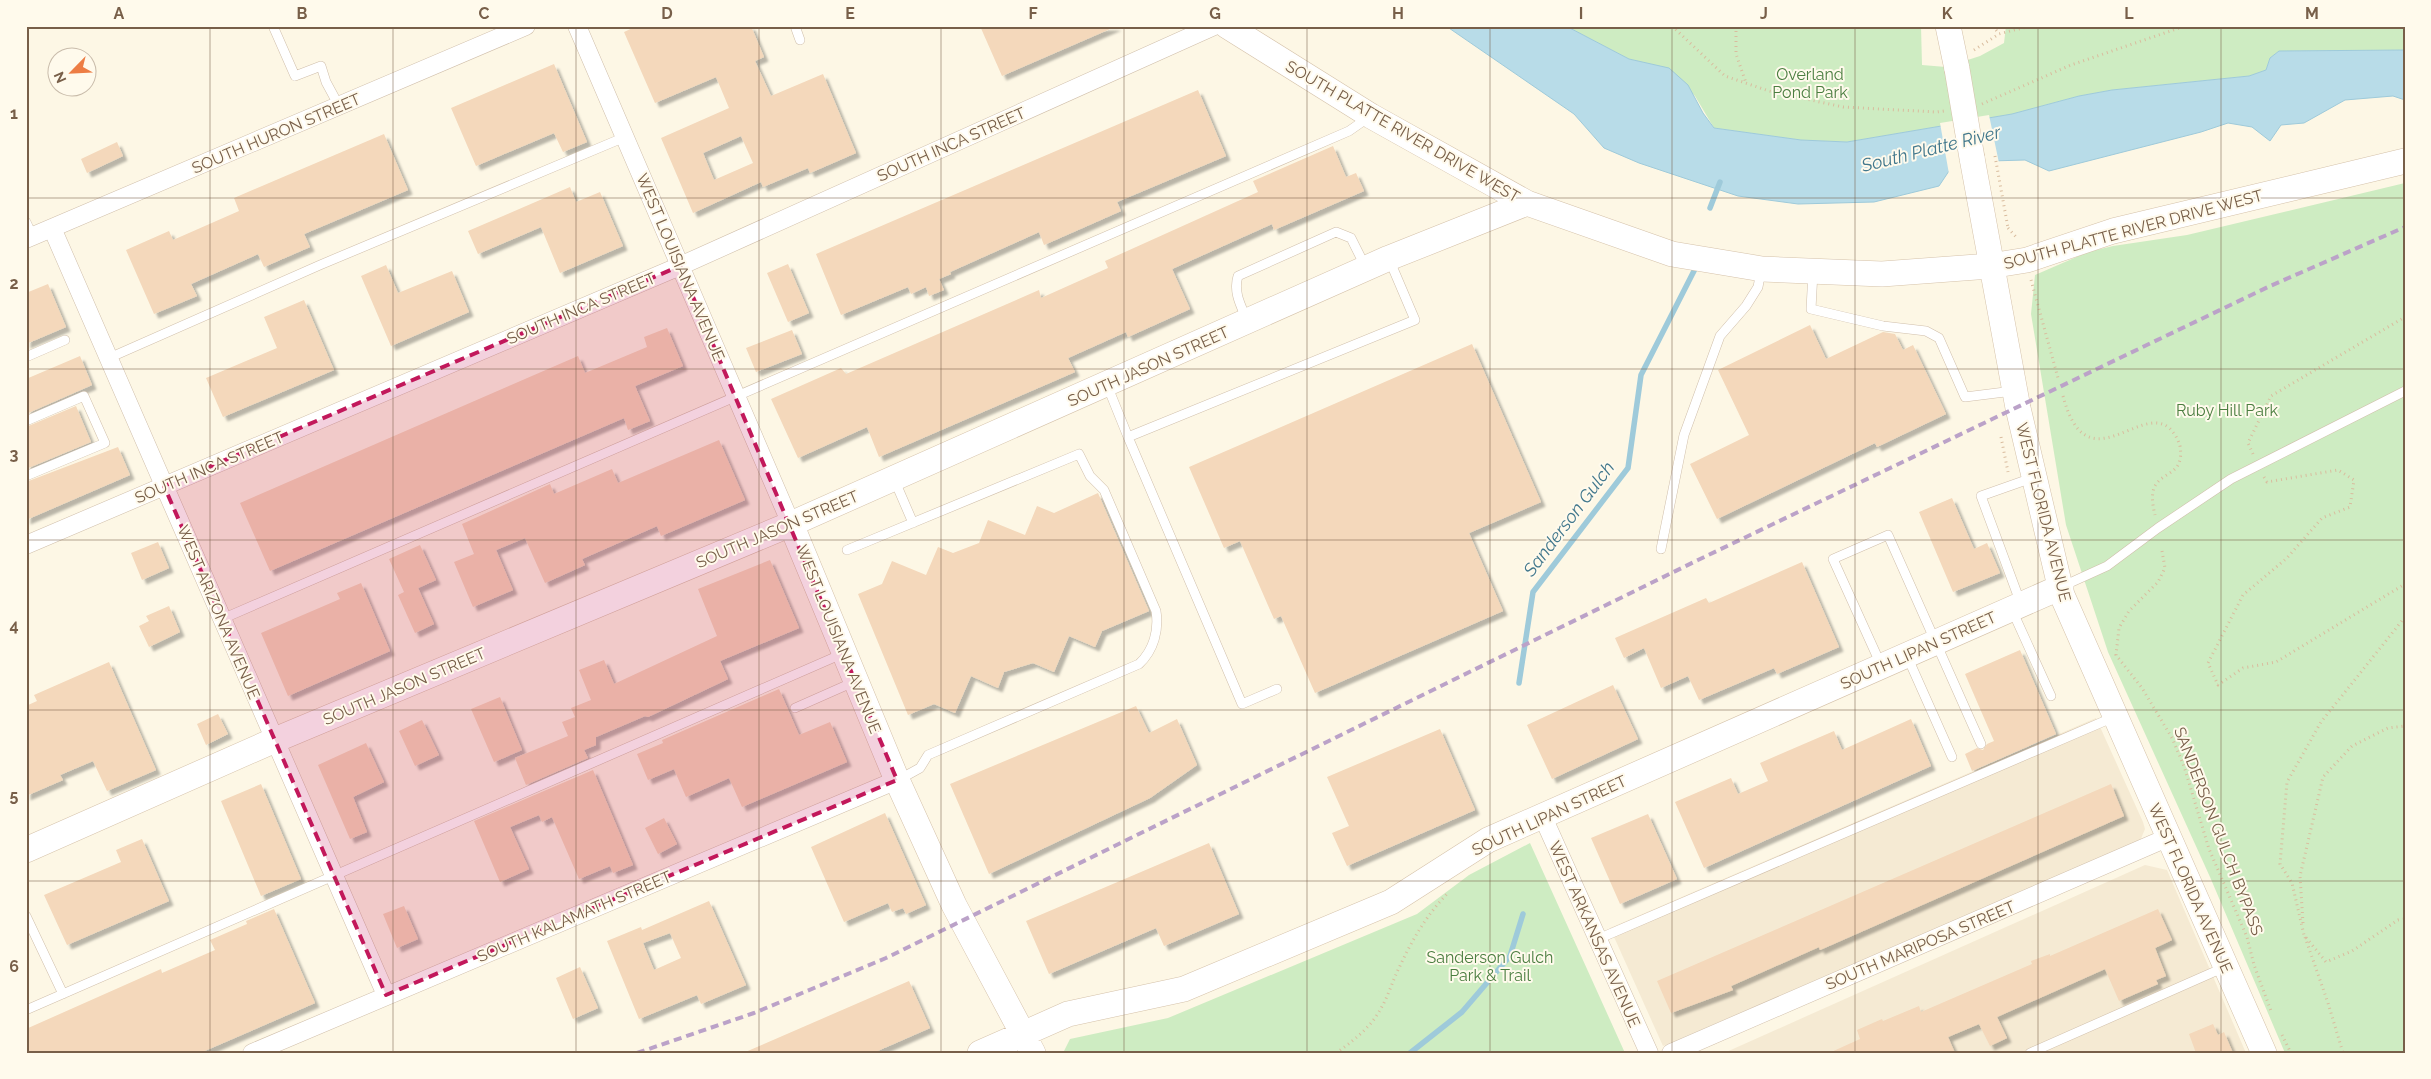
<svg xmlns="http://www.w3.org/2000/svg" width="2431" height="1079" font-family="Raleway,sans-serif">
	<defs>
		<filter id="shadow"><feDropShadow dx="4.5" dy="4.5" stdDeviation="1" flood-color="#0004"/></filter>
	</defs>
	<rect width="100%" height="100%" fill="#fdf7e5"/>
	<!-- residential -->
	<path fill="#f5ead3" d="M 2096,718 L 2143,822 L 2145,829 L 2140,841 L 1663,1046 L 1610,928 Z
		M 2145,865 L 2167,870 L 2246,1053 L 1724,1053 Z"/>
	<!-- green -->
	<path fill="#ceecc2" d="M 1566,26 L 1921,26 L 1922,65 L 1946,67 L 1980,56 L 2004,43 L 2006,26 L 2405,26 L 2405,50 L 2279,51 L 2270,58 L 2266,70 L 2249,76 L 2112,90 L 2079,96 L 2013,114 L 1847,142 L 1801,140 L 1714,128 L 1695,96 L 1669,69 L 1629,59 Z
		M 2405,183 L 2405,1053 L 2285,1053 L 2210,877 L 2108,652 L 2066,525 L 2031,314 L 2035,275 L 2088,252 L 2113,246 L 2187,235 Z
		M 1530,843 L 1625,1053 L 1063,1053 L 1070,1039 L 1168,1018 L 1417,914 L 1469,875 Z"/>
	<!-- water -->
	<path fill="#b8dce8" stroke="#9ecada" d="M 1446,26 L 1566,26 L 1629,59 L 1669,68 L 1688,85 L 1703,113 L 1714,128 L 1801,140 L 1847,142 L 2012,114 L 2079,96 L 2112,90 L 2249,76 L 2266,70 L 2270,58 L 2279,51 L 2405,50 L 2405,100 L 2393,96 L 2345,100 L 2304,123 L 2281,125 L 2270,141 L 2252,127 L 2228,123 L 2201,132 L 2049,171 L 2025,160 L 1955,162 L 1939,186 L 1874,202 L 1798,204 L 1738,196 L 1639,163 L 1604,148 L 1574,114 Z"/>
	<!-- pier -->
	<path fill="#fdf7e5" d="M 1989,115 L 1999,163 L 1956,164 L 1949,174 L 1940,123 Z"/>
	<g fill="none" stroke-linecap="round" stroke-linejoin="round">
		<!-- stream -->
		<path stroke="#9ecada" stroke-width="5.5" d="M 1710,208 L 1720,182
			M 1519,683 L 1533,592 L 1628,468 L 1641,375 L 1697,265
			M 1410,1053 L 1462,1012 L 1510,956 L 1523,914"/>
	</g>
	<!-- building -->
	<path fill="#f4d8bb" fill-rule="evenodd" filter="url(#shadow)" d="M 637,26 L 751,26 L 764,57 L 755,61 L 771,96 L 823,74 L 856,153 L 810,173 L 808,168 L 763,187 L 761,182 L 693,213 L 661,138 L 729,108 L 716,77 L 655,103 L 624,32 ZM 741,136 L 753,163 L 714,180 L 703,153 Z
		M 980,26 L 1117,26 L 1002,76 Z
		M 554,64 L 587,142 L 563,152 L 554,133 L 476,166 L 451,108 Z
		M 1198,90 L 1226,156 L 1117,202 L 1121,211 L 1044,245 L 1039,232 L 950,272 L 951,274 L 939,279 L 944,290 L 929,296 L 926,287 L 911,294 L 908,287 L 841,315 L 816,254 Z
		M 384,134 L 408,190 L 304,234 L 310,247 L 264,267 L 258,254 L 191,284 L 197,296 L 154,314 L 126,250 L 169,231 L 173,240 L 239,211 L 234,198 Z
		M 117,142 L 123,156 L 87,173 L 81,159 Z
		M 1333,146 L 1346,177 L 1356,173 L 1364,191 L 1274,230 L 1272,224 L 1172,269 L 1190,309 L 1128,337 L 1126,332 L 1068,358 L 1075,372 L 879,457 L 867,427 L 798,458 L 771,399 L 841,368 L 846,374 L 1039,290 L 1041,298 L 1108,268 L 1105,261 L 1258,192 L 1253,181 Z
		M 570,187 L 576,202 L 600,192 L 623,246 L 560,273 L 541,227 L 478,254 L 468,231 Z
		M 788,264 L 809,313 L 788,322 L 767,273 Z
		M 386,265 L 398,293 L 452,271 L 469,312 L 391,346 L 361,276 Z
		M 48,284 L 66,327 L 26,344 L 26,293 Z
		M 304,300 L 334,370 L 223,417 L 206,378 L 277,348 L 264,317 Z
		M 1810,325 L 1826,359 L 1883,332 L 1895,334 L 1903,350 L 1913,345 L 1946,414 L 1877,447 L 1875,443 L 1717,519 L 1690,464 L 1749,435 L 1718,370 Z
		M 667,328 L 683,366 L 635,386 L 650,421 L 628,430 L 624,418 L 270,571 L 240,503 L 578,356 L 585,373 L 647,347 L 644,337 Z
		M 792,330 L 802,354 L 756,372 L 746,348 Z
		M 1472,344 L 1541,502 L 1469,533 L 1503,611 L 1315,693 L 1281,616 L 1274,619 L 1240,541 L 1224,548 L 1189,467 Z
		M 80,356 L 92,385 L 26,414 L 26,379 Z
		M 76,406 L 91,442 L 26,469 L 26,427 Z
		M 719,440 L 745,500 L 661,536 L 657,526 L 582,559 L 585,565 L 545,583 L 525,538 L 496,550 L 513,590 L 473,607 L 454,562 L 474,554 L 462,524 L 550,484 L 554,494 L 612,469 L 618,483 Z
		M 118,447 L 130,475 L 26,520 L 26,482 Z
		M 1098,493 L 1149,611 L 1102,631 L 1095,647 L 1069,636 L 1054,672 L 1033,663 L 1004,672 L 998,688 L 971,676 L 955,713 L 934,704 L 908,715 L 858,594 L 882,584 L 892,561 L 926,575 L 938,547 L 953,553 L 979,543 L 988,520 L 1025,535 L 1037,506 L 1054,513 Z
		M 1952,498 L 1974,549 L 1987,543 L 2000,573 L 1953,592 L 1919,512 Z
		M 158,542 L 169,568 L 142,580 L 131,553 Z
		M 420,545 L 436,580 L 418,588 L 434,624 L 415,633 L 398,595 L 404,592 L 389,559 Z
		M 770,560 L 799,628 L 720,661 L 728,679 L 648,717 L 645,716 L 596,737 L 596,745 L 584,750 L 588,758 L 526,785 L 515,758 L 568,736 L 562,722 L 575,717 L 571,708 L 591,700 L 579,670 L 604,660 L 614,684 L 717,636 L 698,589 Z
		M 1802,562 L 1839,647 L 1777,674 L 1774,668 L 1699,700 L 1688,676 L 1661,688 L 1644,648 L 1624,658 L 1615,638 L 1706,598 L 1709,603 Z
		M 361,583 L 390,651 L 288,696 L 261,633 L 340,599 L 337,593 Z
		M 169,606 L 180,632 L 149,647 L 139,626 L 149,621 L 146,616 Z
		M 2020,650 L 2056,734 L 1972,771 L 1965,754 L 1977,748 L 1983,750 L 1987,744 L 1994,741 L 1965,674 Z
		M 109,662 L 156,770 L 107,791 L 93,761 L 60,775 L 63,780 L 26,796 L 26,706 L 37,701 L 34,695 Z
		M 1613,685 L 1638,739 L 1552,779 L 1527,725 Z
		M 779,689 L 799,735 L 830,722 L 847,762 L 742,807 L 729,778 L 686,797 L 674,769 L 648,780 L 637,754 L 663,743 L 662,740 Z
		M 500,697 L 522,750 L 494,762 L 471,709 Z
		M 1136,706 L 1149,733 L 1177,719 L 1197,765 L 1150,798 L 989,874 L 950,784 Z
		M 218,714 L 228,734 L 206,745 L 197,724 Z
		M 1911,719 L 1931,766 L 1704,868 L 1675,802 L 1731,778 L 1738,794 L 1768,781 L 1760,763 L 1834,731 L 1842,750 Z
		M 422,720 L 439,755 L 415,766 L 399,731 Z
		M 1440,729 L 1475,810 L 1347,866 L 1332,833 L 1349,826 L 1327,777 Z
		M 366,743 L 384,782 L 353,797 L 367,832 L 350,839 L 318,765 Z
		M 593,770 L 633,865 L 613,873 L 610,866 L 579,879 L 552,817 L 542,822 L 539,815 L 510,827 L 529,869 L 500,882 L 474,821 Z
		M 261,784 L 301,879 L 261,896 L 221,801 Z
		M 2111,784 L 2124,816 L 1820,950 L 1819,947 L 1731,986 L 1733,990 L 1671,1013 L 1657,981 Z
		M 885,813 L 926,905 L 906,914 L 903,908 L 892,912 L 888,903 L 844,922 L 811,847 Z
		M 1648,814 L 1677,879 L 1620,904 L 1591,838 Z
		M 664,818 L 677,844 L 658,854 L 645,828 Z
		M 142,839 L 169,901 L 67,945 L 44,895 L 121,862 L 116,850 Z
		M 1209,843 L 1239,914 L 1164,946 L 1156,928 L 1049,974 L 1026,921 Z
		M 709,901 L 746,985 L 701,1004 L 697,995 L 639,1019 L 607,941 L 641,927 L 642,930 ZM 670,933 L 681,958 L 654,970 L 643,943 Z
		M 404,906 L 418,939 L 397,948 L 383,914 Z
		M 274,909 L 315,1003 L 200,1053 L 26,1053 L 26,1029 L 161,969 L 162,973 L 215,950 L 210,940 L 247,924 L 246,921 Z
		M 2158,909 L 2172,940 L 2155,948 L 2166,976 L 2156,980 L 2158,984 L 2119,1001 L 2105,969 L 1997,1017 L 2007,1038 L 1990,1046 L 1979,1024 L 1948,1037 L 1955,1053 L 1829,1053 L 1860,1039 L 1857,1030 L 1882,1019 L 1883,1021 L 1919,1006 L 1921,1012 L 2032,964 L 2031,961 L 2050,954 L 2050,956 Z
		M 580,967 L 598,1008 L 573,1019 L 556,978 Z
		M 909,981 L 930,1028 L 873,1053 L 743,1053 Z
		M 2213,1024 L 2218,1035 L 2224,1032 L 2233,1053 L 2196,1053 L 2189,1034 Z"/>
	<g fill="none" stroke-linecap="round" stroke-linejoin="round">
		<!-- lane casing -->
		<g stroke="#d0bfab" stroke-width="10">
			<path id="lane" d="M 273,26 L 295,76 L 321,66 L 326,82 L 339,106
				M 795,26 L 800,40
				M 26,222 L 33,237
				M 1813,272 L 1811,309 L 1883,326 L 1926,331 L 1939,338 L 1965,397 L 2013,391
				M 1247,320 C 1241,306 1233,292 1238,276 L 1336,232 L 1351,238 L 1365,266
				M 26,357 L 65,340
				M 109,358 L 320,265 L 625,137
				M 1107,385 L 1128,437 L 1415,320 L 1389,259
				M 26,421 L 84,396 L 105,443 L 26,476
				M 1128,437 L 1242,704 L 1277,689
				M 894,479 L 913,523
				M 1661,549 L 1684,435 L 1720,336 L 1746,306 L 1758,287 L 1761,271
				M 847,550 L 1079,454 L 1090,476 L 1104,490 L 1156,611 C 1159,630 1154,650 1139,664 L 928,755 L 920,768 L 900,779
				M 2063,586 L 2107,566 L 2158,528 L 2231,479 L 2405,391
				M 2021,604 L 1981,496 L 2032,478
				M 2012,610 L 2051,696
				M 222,619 L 1349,131 L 1369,117
				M 1907,656 L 1952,757
				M 1881,665 L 1833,559 L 1888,535 L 1981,744
				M 795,708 L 856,681
				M 26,916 L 63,994
				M 1598,939 L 2114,717
				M 26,1010 L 842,654
				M 2030,1053 L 2225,967"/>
		</g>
		<!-- street casing -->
		<g stroke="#d0bfab" stroke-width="19">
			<path id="street" d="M 577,26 L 791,524
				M 52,228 L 386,995
				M 26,239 L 526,26
				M 26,545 L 680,266 L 1214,26
				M 1542,815 L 1649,1053
				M 252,1053 L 897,780
				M 1671,1053 L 2169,837"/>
		</g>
		<!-- secondary casing -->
		<g stroke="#d5c2aa" stroke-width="26">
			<path id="secondary" d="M 1227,26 L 1371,116 L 1527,203 L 1672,254 L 1762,269 L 1882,274 L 1990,266 L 2027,260 L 2113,231 L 2405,161
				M 1948,26 L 1957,69
				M 1972,158 L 2018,408 L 2062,595 L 2264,1053
				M 791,524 L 897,780 L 954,905 L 1033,1053
				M 26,850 L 275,740 L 791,524 L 1389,258 L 1527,203
				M 980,1053 L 1068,1014 L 1184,989 L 1391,902 L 1488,840 L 2061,587"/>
		</g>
		<!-- path -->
		<path stroke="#d9bc9e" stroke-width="3" stroke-dasharray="1 4" stroke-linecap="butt" d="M 1672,26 L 1725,76 L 1769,91 L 1843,107 L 1936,112 L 1944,111
			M 1736,26 L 1736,54 L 1746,83
			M 1993,26 L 1999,34
			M 1974,50 L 1999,34 L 2030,26
			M 1982,104 L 2071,65 L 2185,26
			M 2008,228 L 2018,239
			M 2031,280 L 2058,378
			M 2063,396 C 2086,484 2138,405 2168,427 C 2174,432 2178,439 2180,446 C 2185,476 2161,471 2154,488 C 2151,496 2153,507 2155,515
			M 2001,437 L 2008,472
			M 2253,454 L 2248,443 L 2271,396 L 2405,317
			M 2264,477 L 2267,482 L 2338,470 L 2354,480 L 2350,507 L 2322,518 L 2287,558 L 2243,595 L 2208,663 L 2218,685 L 2243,668 L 2276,662 L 2405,584
			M 2162,551 L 2165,568 L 2158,582 L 2129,611 L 2119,628 L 2116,655 L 2142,688 L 2172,738 L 2184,766 L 2209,849 L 2247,937 L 2254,965 L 2271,1011
			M 2405,617 L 2321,722 L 2287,782 L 2280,864 L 2292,883 L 2304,935 L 2326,962 L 2352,951 L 2398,920 L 2405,919
			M 2303,923 L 2300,876 L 2323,777 L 2352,746 L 2388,728 L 2405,726
			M 2305,937 L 2328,1003 L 2343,1053
			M 2282,1035 L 2291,1053
			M 1336,1053 C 1352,1042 1371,1027 1380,1010 C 1388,997 1392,982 1399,968 C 1412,940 1427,914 1449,892"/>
		<!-- lane -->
		<use href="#lane" stroke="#fff" stroke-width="9"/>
		<!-- street -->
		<use href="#street" stroke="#fff" stroke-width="18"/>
		<!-- secondary -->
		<use href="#secondary" stroke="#fff" stroke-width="25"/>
		<!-- rail -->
		<path stroke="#bba2c8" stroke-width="4" stroke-dasharray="8 5" stroke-linecap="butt" d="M 637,1053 L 754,1013 L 886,958 L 1698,560 L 2268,287 L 2405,227"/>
		<!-- secondary-bridge casing -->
		<g stroke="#d5c2aa" stroke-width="26" stroke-linecap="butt">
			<path id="secondary-bridge" d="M 1957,69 L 1972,158"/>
		</g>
		<!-- path-bridge -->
		<path stroke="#d9bc9e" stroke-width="3" stroke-dasharray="1 4" stroke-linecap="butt" d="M 1995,156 L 2008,228"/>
		<!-- secondary-bridge -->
		<use href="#secondary-bridge" stroke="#fff" stroke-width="25"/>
	</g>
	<!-- marked area -->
	<path fill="#c2185b" fill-opacity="0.2" stroke="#c2185b" stroke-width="4" stroke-dasharray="10 6" stroke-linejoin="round" d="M 680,266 L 897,780 L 386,995 L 164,486 Z"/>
	<!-- grid -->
	<path fill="none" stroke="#785f49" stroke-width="1" stroke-opacity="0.55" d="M 210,26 L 210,1053M 393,26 L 393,1053M 576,26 L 576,1053M 759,26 L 759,1053M 941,26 L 941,1053M 1124,26 L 1124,1053M 1307,26 L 1307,1053M 1490,26 L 1490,1053M 1672,26 L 1672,1053M 1855,26 L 1855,1053M 2038,26 L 2038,1053M 2221,26 L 2221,1053M 26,198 L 2405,198M 26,369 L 2405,369M 26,540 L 2405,540M 26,710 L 2405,710M 26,881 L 2405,881"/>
	<g text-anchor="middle" stroke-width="4" stroke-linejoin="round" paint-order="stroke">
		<!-- park labels -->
		<g font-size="16" fill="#4b7e40" stroke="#fffaec">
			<text x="1810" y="80">Overland<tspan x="1810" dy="18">Pond Park</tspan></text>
			<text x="2227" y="416">Ruby Hill Park</text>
			<text x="1490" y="963">Sanderson Gulch<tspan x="1490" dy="18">Park &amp; Trail</tspan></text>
		</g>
		<!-- street labels -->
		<g font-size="16" fill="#785f49" stroke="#fffaec">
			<text transform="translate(1403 131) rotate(30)" y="6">SOUTH PLATTE RIVER DRIVE WEST</text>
			<text transform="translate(276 133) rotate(-23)" y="6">SOUTH HURON STREET</text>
			<text transform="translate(951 144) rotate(-24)" y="6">SOUTH INCA STREET</text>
			<text transform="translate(2133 229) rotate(-15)" y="6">SOUTH PLATTE RIVER DRIVE WEST</text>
			<text transform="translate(681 267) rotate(67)" y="6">WEST LOUISIANA AVENUE</text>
			<text transform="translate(581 308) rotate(-23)" y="6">SOUTH INCA STREET</text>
			<text transform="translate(1148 366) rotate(-24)" y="6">SOUTH JASON STREET</text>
			<text transform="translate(209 467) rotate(-23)" y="6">SOUTH INCA STREET</text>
			<text transform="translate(2044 512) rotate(76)" y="6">WEST FLORIDA AVENUE</text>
			<text transform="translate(777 529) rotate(-23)" y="6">SOUTH JASON STREET</text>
			<text transform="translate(219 612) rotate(67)" y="6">WEST ARIZONA AVENUE</text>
			<text transform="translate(839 639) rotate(68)" y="6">WEST LOUISIANA AVENUE</text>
			<text transform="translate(1918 650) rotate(-24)" y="6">SOUTH LIPAN STREET</text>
			<text transform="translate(404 686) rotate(-23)" y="6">SOUTH JASON STREET</text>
			<text transform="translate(1549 815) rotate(-25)" y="6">SOUTH LIPAN STREET</text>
			<text transform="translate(2219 831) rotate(69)" y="6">SANDERSON GULCH BYPASS</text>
			<text transform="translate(2191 888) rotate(66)" y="6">WEST FLORIDA AVENUE</text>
			<text transform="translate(574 916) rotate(-23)" y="6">SOUTH KALAMATH STREET</text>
			<text transform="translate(1595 934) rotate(66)" y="6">WEST ARKANSAS AVENUE</text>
			<text transform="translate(1920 945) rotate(-23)" y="6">SOUTH MARIPOSA STREET</text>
		</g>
		<!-- water labels -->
		<g font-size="18" font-style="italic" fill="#41778c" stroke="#fffaec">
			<text transform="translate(1931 149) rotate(-14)" y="6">South Platte River</text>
			<text transform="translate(1569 519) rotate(-53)" y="6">Sanderson Gulch</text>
		</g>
	</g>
	<!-- border -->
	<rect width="2431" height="1079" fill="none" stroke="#fffaec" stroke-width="55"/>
	<!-- north arrow -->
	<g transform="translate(72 72) rotate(246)"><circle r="24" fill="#fffaec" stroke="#c9bcab"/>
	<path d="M0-4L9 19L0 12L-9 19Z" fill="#ed7d44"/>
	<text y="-8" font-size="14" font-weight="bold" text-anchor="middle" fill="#785f49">N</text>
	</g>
	<rect x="28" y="28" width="2376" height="1024" fill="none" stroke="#785f49" stroke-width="2"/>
	<g font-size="16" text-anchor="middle" font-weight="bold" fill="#785f49">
		<text x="119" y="19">A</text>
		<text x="302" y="19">B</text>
		<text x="484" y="19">C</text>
		<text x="667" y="19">D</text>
		<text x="850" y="19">E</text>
		<text x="1033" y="19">F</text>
		<text x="1215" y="19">G</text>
		<text x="1398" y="19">H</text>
		<text x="1581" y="19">I</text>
		<text x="1764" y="19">J</text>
		<text x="1947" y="19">K</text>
		<text x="2129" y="19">L</text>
		<text x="2312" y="19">M</text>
		<text x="14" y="119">1</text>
		<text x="14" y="289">2</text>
		<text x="14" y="460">3</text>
		<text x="14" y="631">4</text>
		<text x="14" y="801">5</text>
		<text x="14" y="972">6</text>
	</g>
</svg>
